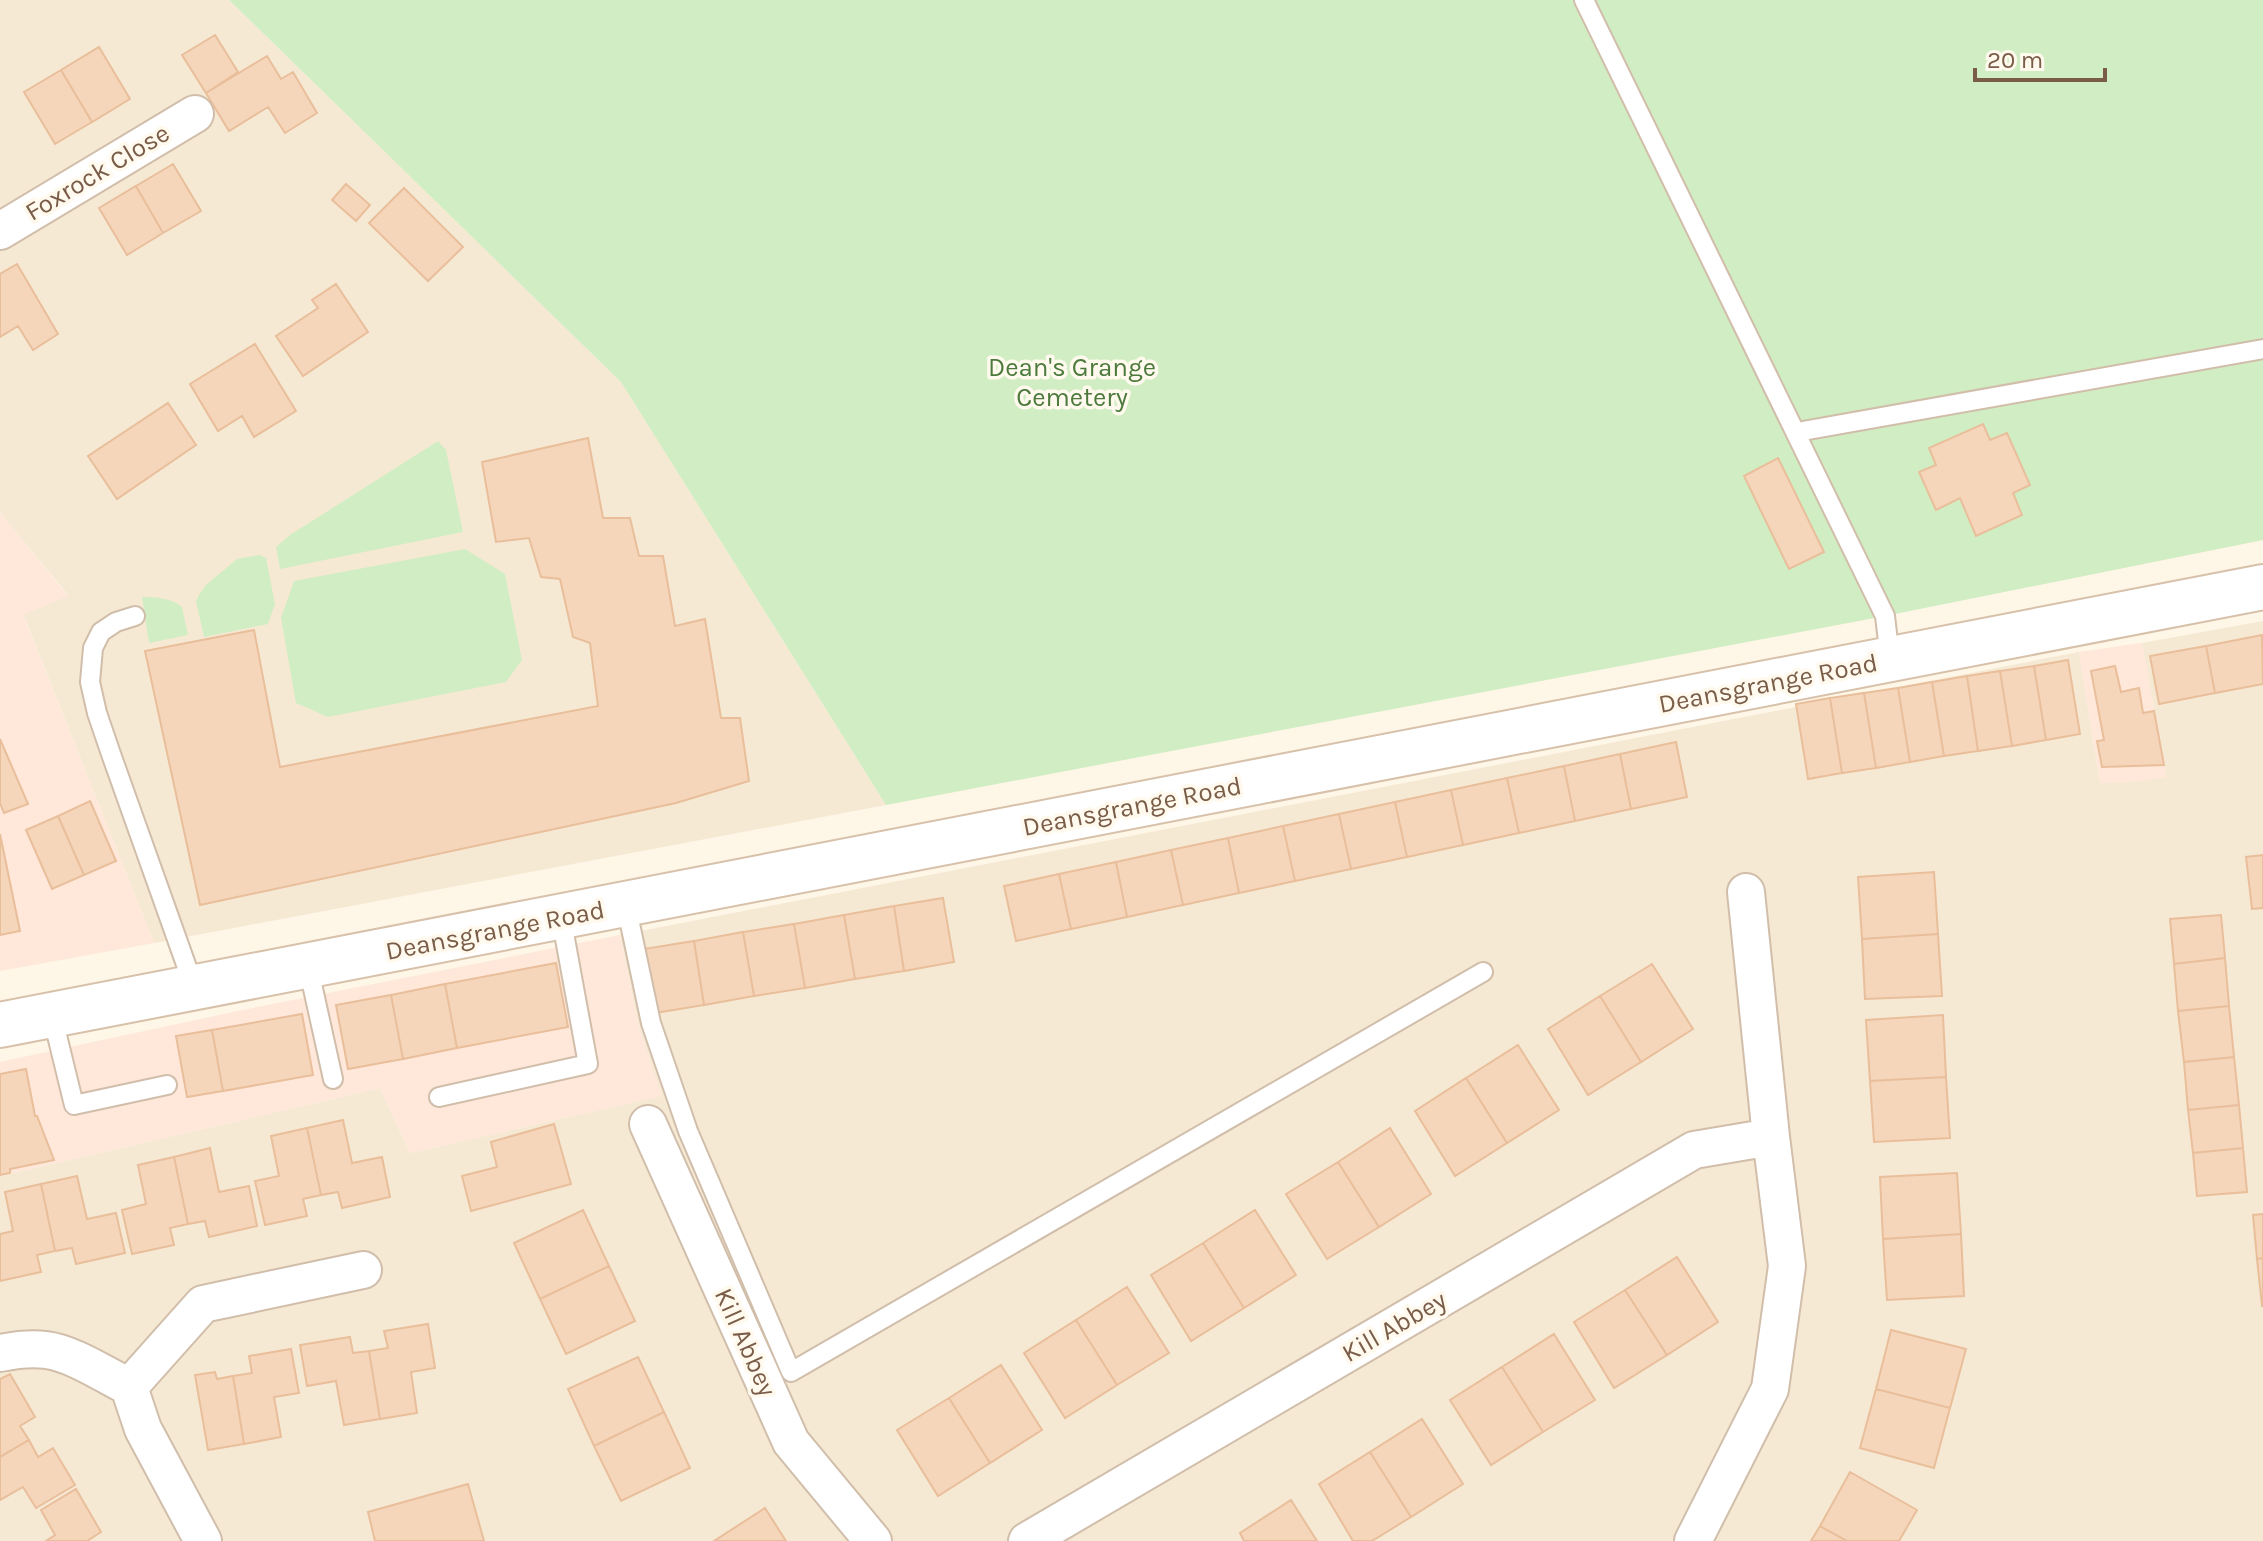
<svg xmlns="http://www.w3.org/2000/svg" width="2263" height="1541" font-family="Karla,sans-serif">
	<rect width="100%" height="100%" fill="#fef6e6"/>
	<!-- residential -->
	<path fill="#f6e9d4" d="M 0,0 L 229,0 L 621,382 L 886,805 L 154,943 L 23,614 L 68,595 L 0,513 Z
		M 2263,621 L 2263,1541 L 0,1541 L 0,1176 L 380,1088 L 410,1153 L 661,1096 L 639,1028 L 620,935 L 2079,652 L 2100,783 L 2166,777 L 2142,643 Z"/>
	<!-- commercial -->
	<path fill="#ffe7d9" d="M 0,513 L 68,596 L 23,615 L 154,943 L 0,971 Z
		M 2142,643 L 2166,777 L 2134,782 L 2100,783 L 2079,652 Z
		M 620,935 L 639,1028 L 662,1096 L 410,1153 L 380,1088 L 0,1176 L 0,1062 L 238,1011 Z"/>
	<!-- green -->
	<path fill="#d1edc3" d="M 229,0 L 2263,0 L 2263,540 L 1885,616 L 886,805 L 621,382 Z
		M 438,441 L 446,450 L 463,532 L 280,569 L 276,547 L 290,535 Z
		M 465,549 L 505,574 L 522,660 L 506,682 L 328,717 L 296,703 L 281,618 L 294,581 Z
		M 259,555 L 266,558 L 275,604 L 268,624 L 204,637 L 196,601 L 200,593 L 206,585 L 237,559 Z
		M 142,597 C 156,597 172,598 182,607 L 188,635 L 149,643 Z"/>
	<!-- building -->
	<path fill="#f5d6bb" stroke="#e9be9b" stroke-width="2" d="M 215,35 L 238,72 L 206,93 L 182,55 Z
		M 99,47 L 130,99 L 92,122 L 61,70 Z
		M 267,56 L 281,79 L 293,72 L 317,113 L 285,133 L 268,107 L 229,131 L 206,93 Z
		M 61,70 L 92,122 L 55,144 L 24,92 Z
		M 173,164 L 201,211 L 163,233 L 136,186 Z
		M 346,184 L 370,205 L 356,221 L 332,200 Z
		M 136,186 L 163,233 L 127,255 L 99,208 Z
		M 404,188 L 463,247 L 428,281 L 369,223 Z
		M 17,264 L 58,334 L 33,350 L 18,326 L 0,337 L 0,274 Z
		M 336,284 L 368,332 L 303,376 L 276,336 L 318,308 L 312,300 Z
		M 255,344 L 296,411 L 254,437 L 242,416 L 218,431 L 190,384 Z
		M 168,403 L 196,445 L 117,499 L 88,456 Z
		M 1983,424 L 1990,440 L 2007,433 L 2030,485 L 2013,493 L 2022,515 L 1976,536 L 1960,498 L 1936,510 L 1919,472 L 1936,465 L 1929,448 Z
		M 588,438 L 603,518 L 630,518 L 639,556 L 663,556 L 675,626 L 705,619 L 721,718 L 740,718 L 749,781 L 676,803 L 200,905 L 145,651 L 254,630 L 280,767 L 598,706 L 590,643 L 573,637 L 560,579 L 541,577 L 529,538 L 496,542 L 482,462 Z
		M 1778,458 L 1824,552 L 1789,569 L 1744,476 Z
		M 2262,635 L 2263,684 L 2215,693 L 2206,646 Z
		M 2206,646 L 2215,693 L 2159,704 L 2150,656 Z
		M 2068,660 L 2080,734 L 2046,740 L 2034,666 Z
		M 2034,666 L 2046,740 L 2012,746 L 2000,671 Z
		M 2115,666 L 2121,692 L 2139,688 L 2143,713 L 2154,711 L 2164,765 L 2102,767 L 2097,741 L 2104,740 L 2091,671 Z
		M 2000,671 L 2012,746 L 1978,751 L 1967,676 Z
		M 1967,676 L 1978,751 L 1944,756 L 1932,682 Z
		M 1932,682 L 1944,756 L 1910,762 L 1898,688 Z
		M 1898,688 L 1910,762 L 1876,768 L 1864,693 Z
		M 1864,693 L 1876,768 L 1842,773 L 1830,698 Z
		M 1830,698 L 1842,773 L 1808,779 L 1796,704 Z
		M 0,739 L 28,804 L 4,813 L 0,803 Z
		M 1676,742 L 1687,797 L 1631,809 L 1620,754 Z
		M 1620,754 L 1631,809 L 1575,821 L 1564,766 Z
		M 1564,766 L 1575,821 L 1519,833 L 1507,778 Z
		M 1507,778 L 1519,833 L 1463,845 L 1451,790 Z
		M 1451,790 L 1463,845 L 1407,857 L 1395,802 Z
		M 90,801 L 116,861 L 84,875 L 58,816 Z
		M 1395,802 L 1407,857 L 1351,869 L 1339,814 Z
		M 1339,814 L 1351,869 L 1295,881 L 1283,826 Z
		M 58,816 L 84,875 L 52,889 L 26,830 Z
		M 1283,826 L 1295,881 L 1239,893 L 1228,838 Z
		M 0,834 L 20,931 L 0,935 Z
		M 1228,838 L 1239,893 L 1183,905 L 1171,850 Z
		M 1171,850 L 1183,905 L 1127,917 L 1116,862 Z
		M 2263,855 L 2263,908 L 2252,909 L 2246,857 Z
		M 1116,862 L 1127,917 L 1071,929 L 1059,874 Z
		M 1934,872 L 1938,934 L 1862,939 L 1858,877 Z
		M 1059,874 L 1071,929 L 1016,941 L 1004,886 Z
		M 943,898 L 954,962 L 904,971 L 894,906 Z
		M 894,906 L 904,971 L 855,979 L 844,915 Z
		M 844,915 L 855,979 L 805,988 L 794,924 Z
		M 2221,915 L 2225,958 L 2174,964 L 2170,919 Z
		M 794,924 L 805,988 L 754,996 L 743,932 Z
		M 743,932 L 754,996 L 704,1005 L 694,941 Z
		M 1938,934 L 1942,996 L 1865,999 L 1862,939 Z
		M 694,941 L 704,1005 L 655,1013 L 644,949 Z
		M 2225,958 L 2229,1006 L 2178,1011 L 2174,964 Z
		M 556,963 L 568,1027 L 457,1048 L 445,984 Z
		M 1652,964 L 1693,1029 L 1641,1062 L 1600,996 Z
		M 445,984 L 457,1048 L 403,1059 L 391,995 Z
		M 391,995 L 403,1059 L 348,1069 L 336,1005 Z
		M 1600,996 L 1641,1062 L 1588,1095 L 1548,1029 Z
		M 2229,1006 L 2234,1057 L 2184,1062 L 2178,1011 Z
		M 302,1014 L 313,1075 L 223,1091 L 212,1030 Z
		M 1943,1015 L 1946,1077 L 1870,1081 L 1866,1020 Z
		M 212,1030 L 223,1091 L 187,1097 L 176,1036 Z
		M 1518,1045 L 1559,1110 L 1507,1143 L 1466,1078 Z
		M 2234,1057 L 2239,1105 L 2188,1110 L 2184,1062 Z
		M 26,1069 L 35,1116 L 37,1116 L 54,1160 L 10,1169 L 10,1173 L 0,1175 L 0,1074 Z
		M 1946,1077 L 1950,1138 L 1874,1142 L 1870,1081 Z
		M 1466,1078 L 1507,1143 L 1455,1176 L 1415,1111 Z
		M 2239,1105 L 2243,1148 L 2193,1153 L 2188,1110 Z
		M 343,1120 L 352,1163 L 382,1157 L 390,1197 L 342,1208 L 338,1192 L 321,1195 L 307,1128 Z
		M 554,1124 L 571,1184 L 471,1211 L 462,1176 L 497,1167 L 491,1142 Z
		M 307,1128 L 321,1195 L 303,1199 L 307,1216 L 265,1225 L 255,1181 L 279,1176 L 271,1136 Z
		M 1390,1128 L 1431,1194 L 1379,1227 L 1338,1162 Z
		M 210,1148 L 219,1192 L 249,1186 L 257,1226 L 209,1237 L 205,1221 L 188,1224 L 174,1157 Z
		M 2243,1148 L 2247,1192 L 2197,1196 L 2193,1153 Z
		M 174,1157 L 188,1224 L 170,1228 L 174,1245 L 132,1254 L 122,1210 L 146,1204 L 138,1165 Z
		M 1338,1162 L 1379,1227 L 1327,1259 L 1286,1194 Z
		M 1957,1173 L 1961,1234 L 1883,1239 L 1880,1177 Z
		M 77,1176 L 87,1219 L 116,1213 L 125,1253 L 76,1264 L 72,1248 L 55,1251 L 41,1184 Z
		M 41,1184 L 55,1251 L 37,1255 L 41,1272 L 0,1281 L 0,1234 L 13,1231 L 5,1192 Z
		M 583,1210 L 609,1266 L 540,1299 L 514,1243 Z
		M 1255,1210 L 1296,1275 L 1244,1308 L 1203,1243 Z
		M 2263,1214 L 2263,1258 L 2257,1259 L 2253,1215 Z
		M 1961,1234 L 1964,1296 L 1887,1300 L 1883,1239 Z
		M 1203,1243 L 1244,1308 L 1191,1341 L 1151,1275 Z
		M 1677,1257 L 1718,1322 L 1667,1355 L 1625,1290 Z
		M 2263,1258 L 2263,1306 L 2262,1306 L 2257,1259 Z
		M 609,1266 L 635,1321 L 566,1354 L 540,1299 Z
		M 1127,1287 L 1169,1353 L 1117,1385 L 1076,1320 Z
		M 1625,1290 L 1667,1355 L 1614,1388 L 1574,1322 Z
		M 1076,1320 L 1117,1385 L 1065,1418 L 1024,1353 Z
		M 428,1324 L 435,1368 L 411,1372 L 417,1413 L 380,1419 L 369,1351 L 388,1348 L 384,1331 Z
		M 1891,1330 L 1966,1349 L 1950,1408 L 1876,1389 Z
		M 1554,1334 L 1595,1400 L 1543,1432 L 1502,1367 Z
		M 350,1337 L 353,1353 L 369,1351 L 380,1419 L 344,1425 L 336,1381 L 307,1386 L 300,1345 Z
		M 291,1349 L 299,1393 L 274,1397 L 281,1437 L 244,1444 L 233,1376 L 252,1373 L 249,1356 Z
		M 638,1357 L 664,1412 L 594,1446 L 568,1389 Z
		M 1001,1365 L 1042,1430 L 990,1463 L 949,1398 Z
		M 1502,1367 L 1543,1432 L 1491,1465 L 1450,1400 Z
		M 215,1372 L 217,1379 L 233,1376 L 244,1444 L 208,1450 L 195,1375 Z
		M 10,1374 L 35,1417 L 20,1426 L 29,1440 L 0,1457 L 0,1379 Z
		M 1876,1389 L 1950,1408 L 1934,1468 L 1860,1448 Z
		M 949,1398 L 990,1463 L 938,1496 L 897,1430 Z
		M 664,1412 L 690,1468 L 621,1501 L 594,1446 Z
		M 1422,1419 L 1463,1484 L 1411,1517 L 1370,1452 Z
		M 29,1440 L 38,1457 L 53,1448 L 75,1485 L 36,1508 L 23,1487 L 0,1500 L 0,1457 Z
		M 1370,1452 L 1411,1517 L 1372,1541 L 1353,1541 L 1319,1484 Z
		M 1850,1472 L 1917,1510 L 1899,1541 L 1847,1541 L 1820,1526 Z
		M 468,1484 L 484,1541 L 375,1541 L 368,1512 Z
		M 76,1489 L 101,1532 L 87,1541 L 46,1541 L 55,1535 L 41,1510 Z
		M 1291,1500 L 1317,1541 L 1244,1541 L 1240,1533 Z
		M 765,1508 L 786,1541 L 714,1541 Z
		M 1820,1526 L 1847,1541 L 1811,1541 Z"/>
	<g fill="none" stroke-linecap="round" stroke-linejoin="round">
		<!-- lane casing -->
		<g stroke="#d1beaa" stroke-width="22">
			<path id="lane" d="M 1584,0 L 1885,616 L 1890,659
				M 1797,432 L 2263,349
				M 135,616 L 116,622 L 101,632 L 93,648 L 90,682 L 97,713 L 111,754 L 194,987
				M 626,905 L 651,1023 L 688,1131 L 791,1372 L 1483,972
				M 308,966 L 333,1079
				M 52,1015 L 74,1105 L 167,1085
				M 439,1097 L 588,1064 L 561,917"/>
		</g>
		<!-- street casing -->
		<g stroke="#d1beaa" stroke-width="40">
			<path id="street" d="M 0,231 L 195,114
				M 648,1124 L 791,1442 L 873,1541
				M 0,1353 C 15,1350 31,1348 46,1350 C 72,1353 105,1375 129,1387 L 203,1304 L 363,1270
				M 129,1387 L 143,1429 L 203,1541
				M 1027,1541 L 1694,1150 L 1771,1137
				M 1693,1541 L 1770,1389 L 1787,1266 L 1771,1137 L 1746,892"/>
		</g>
		<!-- secondary casing -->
		<g stroke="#d7c1aa" stroke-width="48">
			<path id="secondary" d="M 0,1025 L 2263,587"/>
		</g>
		<!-- lane -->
		<use href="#lane" stroke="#fff" stroke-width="18"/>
		<!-- street -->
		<use href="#street" stroke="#fff" stroke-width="36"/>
		<!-- secondary -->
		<use href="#secondary" stroke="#fff" stroke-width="44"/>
	</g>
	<g text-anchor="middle" stroke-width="7" stroke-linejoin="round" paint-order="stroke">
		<!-- street labels -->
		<g font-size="26" fill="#7a5d48" stroke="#fff9ee">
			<text transform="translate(97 172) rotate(-31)" y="9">Foxrock Close</text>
			<text transform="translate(1768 683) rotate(-11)" y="9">Deansgrange Road</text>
			<text transform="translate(1132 806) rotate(-11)" y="9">Deansgrange Road</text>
			<text transform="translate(495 930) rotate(-11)" y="9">Deansgrange Road</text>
			<text transform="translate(1394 1326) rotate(-30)" y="9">Kill Abbey</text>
			<text transform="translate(746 1342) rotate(66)" y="9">Kill Abbey</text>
		</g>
		<!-- park labels -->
		<g font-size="26" fill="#4b7a3c" stroke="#fff9ee">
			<text x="1072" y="376">Dean's Grange<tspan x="1072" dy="30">Cemetery</tspan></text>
		</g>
	</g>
	<!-- scale -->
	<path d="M1975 68v12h130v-12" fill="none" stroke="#7a5d48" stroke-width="4"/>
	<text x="1987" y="68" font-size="24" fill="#7a5d48" stroke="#fff9ee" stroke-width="6" paint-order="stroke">20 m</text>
</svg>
